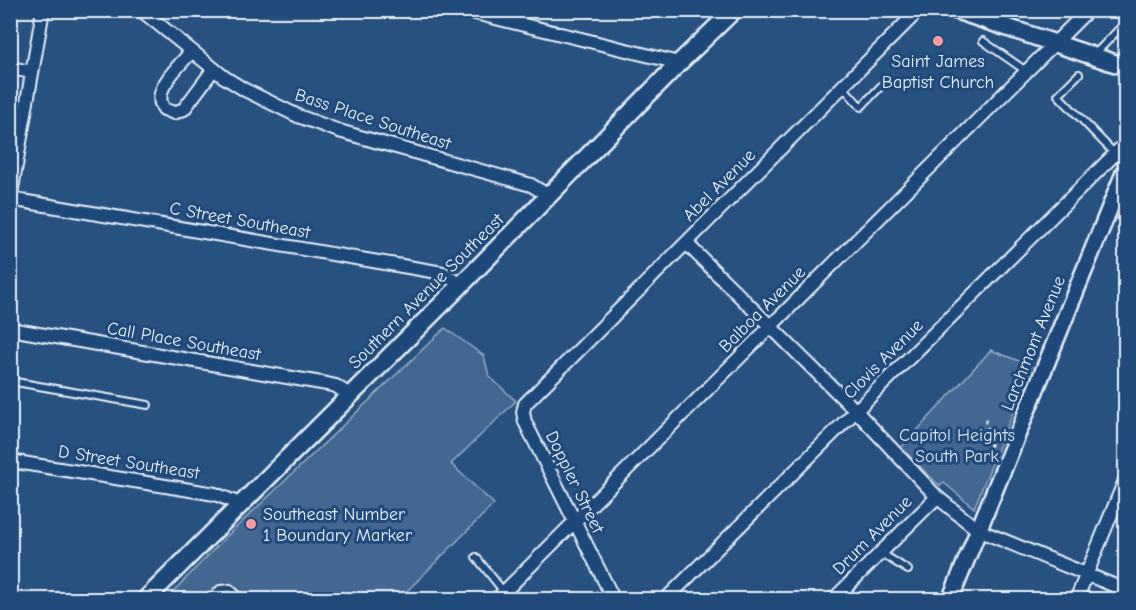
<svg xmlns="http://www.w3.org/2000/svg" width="1136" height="610" font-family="'Comic Neue',sans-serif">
	<rect width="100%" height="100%" fill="#27517f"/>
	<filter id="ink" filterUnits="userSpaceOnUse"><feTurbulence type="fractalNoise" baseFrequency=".0167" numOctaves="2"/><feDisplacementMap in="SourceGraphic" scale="12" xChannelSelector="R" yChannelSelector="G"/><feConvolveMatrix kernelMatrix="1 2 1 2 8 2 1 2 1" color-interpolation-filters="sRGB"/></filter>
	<g filter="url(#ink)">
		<!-- green -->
		<path fill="#436891" stroke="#96acc4" stroke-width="1.5" d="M 445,328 L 484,356 L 489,376 L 516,401 L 451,464 L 494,504 L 399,599 L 165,600 L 224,539 Z
			M 991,350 L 1032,366 L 974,508 L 944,483 L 940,486 L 901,448 Z"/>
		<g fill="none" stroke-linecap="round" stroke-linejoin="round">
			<!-- service casing -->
			<g stroke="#e8f1f8" stroke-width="10">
				<path id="service" d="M 983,41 L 1026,71
					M 1095,54 L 1120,28 L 1126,30
					M 1079,74 L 1058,95 L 1115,154
					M 843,87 L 861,107 L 883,84
					M 10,381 L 148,405
					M 881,553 L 908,570
					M 476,557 L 504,592
					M 208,600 L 220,589 L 230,588 L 243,600"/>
			</g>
			<!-- minor casing -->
			<g stroke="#e8f1f8" stroke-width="16">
				<path id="minor" d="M 141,10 L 224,77 L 245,90 L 298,116 L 339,131 L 531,185 L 549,196
					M 463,10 L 679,63
					M 191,52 C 180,65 150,91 164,109 L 174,113 L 184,109 L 213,70
					M 10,68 L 32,72
					M 10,199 L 443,273 L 461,285
					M 10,200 L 43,10
					M 686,243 L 856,411 L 937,497 L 978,530 L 1125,590
					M 10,329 L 327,384 L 336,386 L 349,395
					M 10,461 L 215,494 L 240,504
					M 496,600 L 1088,10
					M 614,600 L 525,422 L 523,412 L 525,404 L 919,10
					M 665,600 L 1126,143
					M 833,600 L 937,497
					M 1076,600 L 1126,478"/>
			</g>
			<!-- tertiary casing -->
			<g stroke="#e8f1f8" stroke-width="20">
				<path id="tertiary" d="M 950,600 L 1126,168"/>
			</g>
			<!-- secondary casing -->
			<g stroke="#e8f1f8" stroke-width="21">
				<path id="secondary" d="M 955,10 L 1126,67
					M 145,600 L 461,285 L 679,63 L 734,10"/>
			</g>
			<!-- path -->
			<path stroke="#e8f1f8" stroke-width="2" stroke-dasharray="4.5 4.5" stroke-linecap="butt" d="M 986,419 L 985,424 L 993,436 L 988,453 L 995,456"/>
			<!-- service -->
			<use href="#service" stroke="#1f4a7a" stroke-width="6"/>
			<!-- minor -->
			<use href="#minor" stroke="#1f4a7a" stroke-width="12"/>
			<!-- tertiary -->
			<use href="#tertiary" stroke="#1f4a7a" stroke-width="15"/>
			<!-- secondary -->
			<use href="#secondary" stroke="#1f4a7a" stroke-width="16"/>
		</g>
	</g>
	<!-- markers -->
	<g fill="#ff9aa2" stroke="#1f4a7a" stroke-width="2">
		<circle cx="938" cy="41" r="6"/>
		<circle cx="251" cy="524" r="6"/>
	</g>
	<g text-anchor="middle" stroke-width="6" stroke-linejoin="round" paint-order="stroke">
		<!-- poi labels -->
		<g font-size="18" fill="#e8f1f8" stroke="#1f4a7a">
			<text x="938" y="67">Saint James<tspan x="938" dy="21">Baptist Church</tspan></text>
			<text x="263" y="520" text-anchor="start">Southeast Number<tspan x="263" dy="21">1 Boundary Marker</tspan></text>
		</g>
		<!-- street labels -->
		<g font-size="18" fill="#e8f1f8" stroke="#1f4a7a">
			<text transform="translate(373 119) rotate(18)" y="6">Bass Place Southeast</text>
			<text transform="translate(719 185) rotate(-45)" y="6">Abel Avenue</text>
			<text transform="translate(240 220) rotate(10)" y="6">C Street Southeast</text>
			<text transform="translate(426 291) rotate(-45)" y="6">Southern Avenue Southeast</text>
			<text transform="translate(762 309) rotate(-45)" y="6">Balboa Avenue</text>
			<text transform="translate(184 341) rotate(10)" y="6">Call Place Southeast</text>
			<text transform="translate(1033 343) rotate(-68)" y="6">Larchmont Avenue</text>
			<text transform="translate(883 359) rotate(-45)" y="6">Clovis Avenue</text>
			<text transform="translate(129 462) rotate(9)" y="6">D Street Southeast</text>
			<text transform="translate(575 482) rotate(64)" y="6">Doppler Street</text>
			<text transform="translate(872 535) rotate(-45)" y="6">Drum Avenue</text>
		</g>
		<!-- park labels -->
		<g font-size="18" fill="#d8e3ee" stroke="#1f4a7a">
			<text x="957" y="441">Capitol Heights<tspan x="957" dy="21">South Park</tspan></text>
		</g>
	</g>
	<!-- margin -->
	<rect width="1136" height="610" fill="none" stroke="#1f4a7a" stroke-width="36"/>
	<rect x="18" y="18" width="1100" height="574" fill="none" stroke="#e8f1f8" stroke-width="2" filter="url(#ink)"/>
</svg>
